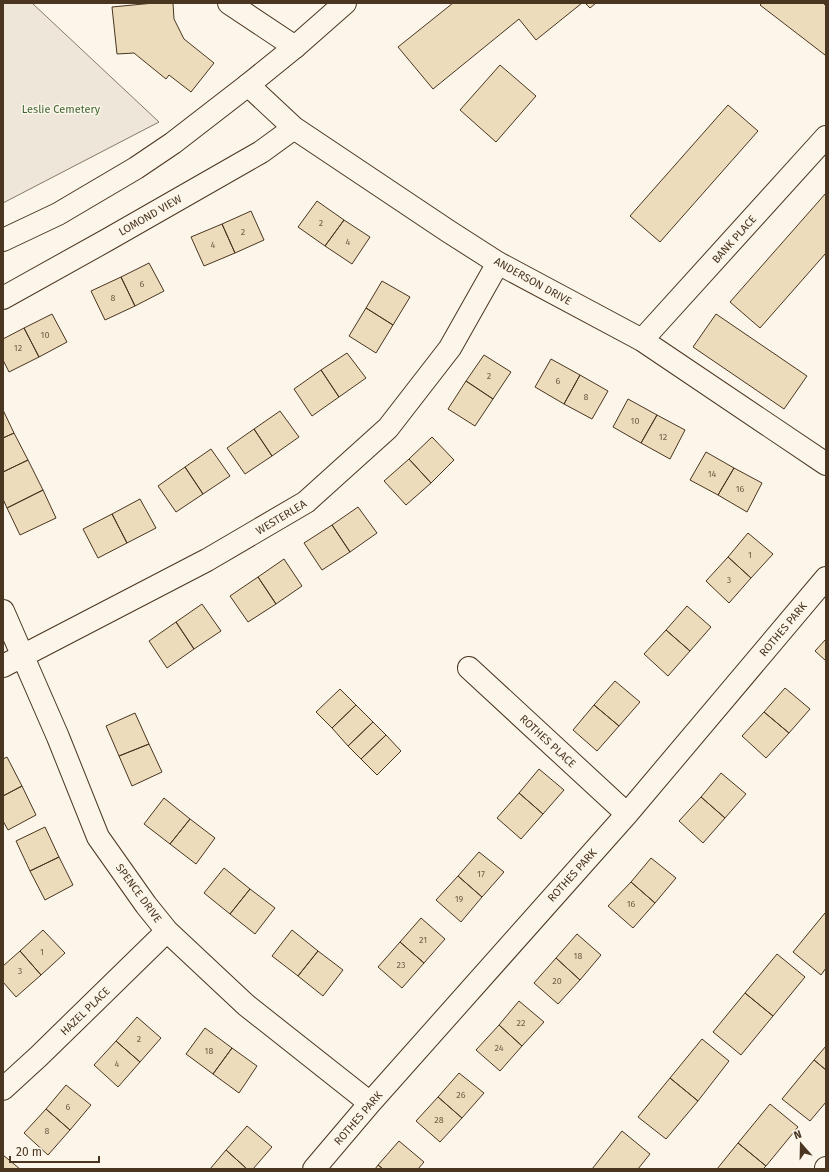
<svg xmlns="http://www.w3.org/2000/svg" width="829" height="1172" font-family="'Fira Sans',sans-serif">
	<rect width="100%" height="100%" fill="#fbf6e9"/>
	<!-- green -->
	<path fill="#ede6d9" stroke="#887966" d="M 3,3 L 32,3 L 159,122 L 3,203 Z"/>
	<!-- building -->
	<path fill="#ecdcbc" stroke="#4a3520" d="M 154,3 L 173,3 L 174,19 L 184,39 L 214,63 L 191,92 L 169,75 L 166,79 L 134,53 L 117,54 L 112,7 Z
		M 453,3 L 582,3 L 536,40 L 519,19 L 433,89 L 398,47 Z
		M 585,3 L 596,3 L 590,8 Z
		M 762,3 L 823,3 L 826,6 L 826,54 L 825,55 L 760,5 Z
		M 500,65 L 536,96 L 496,142 L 460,110 Z
		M 728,105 L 758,131 L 660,242 L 630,216 Z
		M 826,193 L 826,253 L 760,328 L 730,302 Z
		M 317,201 L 344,220 L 325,246 L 298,227 Z
		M 251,211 L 264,240 L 235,253 L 222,224 Z
		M 344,220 L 370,237 L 352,264 L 325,246 Z
		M 222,224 L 235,253 L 204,266 L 191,237 Z
		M 149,263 L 164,291 L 135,306 L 121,277 Z
		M 121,277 L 135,306 L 105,320 L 91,291 Z
		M 382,281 L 410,297 L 393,325 L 366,308 Z
		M 366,308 L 393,325 L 376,353 L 349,336 Z
		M 52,314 L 67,342 L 39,357 L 24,328 Z
		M 716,314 L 807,376 L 784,409 L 693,347 Z
		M 24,328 L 39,357 L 9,372 L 3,360 L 3,339 Z
		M 347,353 L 366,378 L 339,397 L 321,370 Z
		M 484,355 L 511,372 L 493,399 L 466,381 Z
		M 551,359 L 580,375 L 564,404 L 535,387 Z
		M 321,370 L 339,397 L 312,416 L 294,389 Z
		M 580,375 L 608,391 L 592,419 L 564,404 Z
		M 466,381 L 493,399 L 475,426 L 448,409 Z
		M 628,399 L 657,415 L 641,443 L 613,427 Z
		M 3,410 L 14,433 L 3,438 Z
		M 280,411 L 299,437 L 272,456 L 254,429 Z
		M 657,415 L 685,430 L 670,459 L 641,443 Z
		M 254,429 L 272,456 L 245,474 L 227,448 Z
		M 14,433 L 28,460 L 3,472 L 3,438 Z
		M 432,437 L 454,460 L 431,483 L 409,459 Z
		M 211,449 L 230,476 L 203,494 L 185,467 Z
		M 706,452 L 734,468 L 718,495 L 690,480 Z
		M 409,459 L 431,483 L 406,505 L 384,481 Z
		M 28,460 L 43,490 L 7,508 L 3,499 L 3,472 Z
		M 185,467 L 203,494 L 176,512 L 158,486 Z
		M 734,468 L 762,483 L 747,512 L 718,495 Z
		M 43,490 L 56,518 L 20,535 L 7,508 Z
		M 140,499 L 156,528 L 127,543 L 112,514 Z
		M 358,507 L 377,533 L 350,552 L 332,525 Z
		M 112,514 L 127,543 L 98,558 L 83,529 Z
		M 332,525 L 350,552 L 322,570 L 304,543 Z
		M 748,533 L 773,554 L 751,578 L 728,557 Z
		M 728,557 L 751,578 L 729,603 L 706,581 Z
		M 284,559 L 302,586 L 276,604 L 258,577 Z
		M 258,577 L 276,604 L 248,622 L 230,596 Z
		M 202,604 L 221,631 L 194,649 L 176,622 Z
		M 687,606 L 711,627 L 690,651 L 666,630 Z
		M 176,622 L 194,649 L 167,668 L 149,641 Z
		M 666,630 L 690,651 L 668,676 L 644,654 Z
		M 826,639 L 826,661 L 815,651 Z
		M 615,681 L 640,702 L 619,726 L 594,705 Z
		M 785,688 L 810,709 L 789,733 L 764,712 Z
		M 340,689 L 356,705 L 332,728 L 316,712 Z
		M 356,705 L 373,722 L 348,746 L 332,728 Z
		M 594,705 L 619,726 L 597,751 L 573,730 Z
		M 764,712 L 789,733 L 766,758 L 742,736 Z
		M 135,713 L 149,744 L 119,756 L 106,726 Z
		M 373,722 L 386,735 L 361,759 L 348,746 Z
		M 386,735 L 401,751 L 377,775 L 361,759 Z
		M 149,744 L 162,772 L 132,786 L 119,756 Z
		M 7,757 L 22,786 L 3,796 L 3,759 Z
		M 539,769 L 564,790 L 543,814 L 519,793 Z
		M 721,773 L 746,794 L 725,818 L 701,797 Z
		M 22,786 L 36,815 L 8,830 L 3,821 L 3,796 Z
		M 519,793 L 543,814 L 521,839 L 497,818 Z
		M 701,797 L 725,818 L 703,843 L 679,821 Z
		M 164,798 L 190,819 L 170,844 L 144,824 Z
		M 190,819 L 215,838 L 196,864 L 170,844 Z
		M 45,827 L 59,857 L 30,871 L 16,841 Z
		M 479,852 L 504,872 L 482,897 L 458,876 Z
		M 59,857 L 73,885 L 45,900 L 30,871 Z
		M 651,858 L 676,878 L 655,903 L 631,882 Z
		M 224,868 L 250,889 L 230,914 L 204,893 Z
		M 458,876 L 482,897 L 461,922 L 436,900 Z
		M 631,882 L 655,903 L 633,928 L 608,906 Z
		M 250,889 L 275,908 L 255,934 L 230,914 Z
		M 825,913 L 826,914 L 826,968 L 821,975 L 793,952 Z
		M 421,918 L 445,939 L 424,963 L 400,942 Z
		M 43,930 L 65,953 L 41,975 L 20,951 Z
		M 292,930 L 318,951 L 298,976 L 272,956 Z
		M 577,934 L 601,955 L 580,980 L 556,958 Z
		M 400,942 L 424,963 L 402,988 L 378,967 Z
		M 20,951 L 41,975 L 16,997 L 3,982 L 3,966 Z
		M 318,951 L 343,970 L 323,996 L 298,976 Z
		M 777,954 L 805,977 L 773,1016 L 745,993 Z
		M 556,958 L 580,980 L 558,1004 L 534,983 Z
		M 745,993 L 773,1016 L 741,1055 L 713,1032 Z
		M 519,1001 L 544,1022 L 522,1046 L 499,1025 Z
		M 137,1017 L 161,1038 L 140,1062 L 116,1041 Z
		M 499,1025 L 522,1046 L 500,1071 L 476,1050 Z
		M 205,1028 L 232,1048 L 213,1074 L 186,1054 Z
		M 702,1039 L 729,1061 L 698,1101 L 670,1078 Z
		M 116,1041 L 140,1062 L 118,1087 L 94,1065 Z
		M 826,1046 L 826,1070 L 814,1060 Z
		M 232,1048 L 257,1066 L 239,1093 L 213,1074 Z
		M 814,1060 L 826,1070 L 826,1102 L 810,1121 L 782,1099 Z
		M 459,1073 L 484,1093 L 462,1118 L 438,1097 Z
		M 670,1078 L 698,1101 L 666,1139 L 638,1117 Z
		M 66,1085 L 91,1105 L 70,1130 L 46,1109 Z
		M 438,1097 L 462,1118 L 440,1142 L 416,1121 Z
		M 770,1104 L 798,1127 L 766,1166 L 738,1143 Z
		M 46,1109 L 70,1130 L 48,1155 L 24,1133 Z
		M 247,1126 L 272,1147 L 253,1169 L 247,1169 L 226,1150 Z
		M 622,1131 L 650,1154 L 638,1169 L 592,1169 Z
		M 399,1141 L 424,1162 L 418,1169 L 383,1169 L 378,1165 Z
		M 738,1143 L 766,1166 L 763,1169 L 717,1169 Z
		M 226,1150 L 247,1169 L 210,1169 Z
		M 3,1155 L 20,1169 L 3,1169 Z
		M 378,1165 L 383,1169 L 375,1169 Z"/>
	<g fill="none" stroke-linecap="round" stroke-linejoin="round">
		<!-- street casing -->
		<g stroke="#4a3520" stroke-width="24">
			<path id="street" d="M 229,3 L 295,47
				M 248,85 L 294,128 L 448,231 L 498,263 L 642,340 L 826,464
				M 3,298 L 107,240 L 261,152 L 294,128
				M 642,340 L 826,137
				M 3,611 L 58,737 L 98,837 L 146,905 L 167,931 L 246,1005 L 370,1103
				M 3,666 L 207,560 L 306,502 L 388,428 L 450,348 L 498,263
				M 469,668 L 627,814
				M 3,1089 L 39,1056 L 167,931
				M 314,1169 L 370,1103 L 627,814 L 826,578
				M 826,1169 L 826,1168"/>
		</g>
		<!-- primary casing -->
		<g stroke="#4a3520" stroke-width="24">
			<path id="primary" d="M 3,240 L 58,214 L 136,168 L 173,143 L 248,85 L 295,47 L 345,3"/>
		</g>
		<!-- street -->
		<use href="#street" stroke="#fbf6e9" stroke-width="22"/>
		<!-- primary -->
		<use href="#primary" stroke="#fbf6e9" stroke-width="22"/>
	</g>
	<g text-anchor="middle" stroke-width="3" stroke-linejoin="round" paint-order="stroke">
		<!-- number labels -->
		<g font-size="9" fill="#725f47">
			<text x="321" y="226">2</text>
			<text x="243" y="235">2</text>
			<text x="348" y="245">4</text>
			<text x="213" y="248">4</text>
			<text x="142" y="287">6</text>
			<text x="113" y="301">8</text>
			<text x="45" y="338">10</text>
			<text x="18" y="351">12</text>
			<text x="489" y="379">2</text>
			<text x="558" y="384">6</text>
			<text x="586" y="400">8</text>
			<text x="635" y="424">10</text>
			<text x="663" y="440">12</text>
			<text x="712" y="477">14</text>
			<text x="740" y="492">16</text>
			<text x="750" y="558">1</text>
			<text x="729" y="583">3</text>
			<text x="481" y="877">17</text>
			<text x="459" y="902">19</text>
			<text x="631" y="907">16</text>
			<text x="423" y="943">21</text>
			<text x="42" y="955">1</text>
			<text x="578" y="959">18</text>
			<text x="401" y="968">23</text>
			<text x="20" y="974">3</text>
			<text x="557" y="984">20</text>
			<text x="521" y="1026">22</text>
			<text x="139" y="1042">2</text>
			<text x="499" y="1051">24</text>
			<text x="209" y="1054">18</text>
			<text x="117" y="1067">4</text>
			<text x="461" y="1098">26</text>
			<text x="68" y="1110">6</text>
			<text x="439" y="1123">28</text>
			<text x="47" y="1134">8</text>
		</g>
		<!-- park labels -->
		<g font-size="11" fill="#436837" stroke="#fbf6e9">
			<text x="61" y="113">Leslie Cemetery</text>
		</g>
		<!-- street labels -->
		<g font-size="11" fill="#4a3520" stroke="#fbf6e9">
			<text transform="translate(150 215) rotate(-30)" y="4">LOMOND VIEW</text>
			<text transform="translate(734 239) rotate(-48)" y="4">BANK PLACE</text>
			<text transform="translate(533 281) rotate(29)" y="4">ANDERSON DRIVE</text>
			<text transform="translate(281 517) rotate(-31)" y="4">WESTERLEA</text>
			<text transform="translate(783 629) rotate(-50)" y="4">ROTHES PARK</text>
			<text transform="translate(548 741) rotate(43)" y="4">ROTHES PLACE</text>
			<text transform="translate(572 875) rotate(-48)" y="4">ROTHES PARK</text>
			<text transform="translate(139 893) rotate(54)" y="4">SPENCE DRIVE</text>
			<text transform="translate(85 1011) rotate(-44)" y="4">HAZEL PLACE</text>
			<text transform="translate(358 1118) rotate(-49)" y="4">ROTHES PARK</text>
		</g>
	</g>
	<!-- border -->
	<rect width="829" height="1172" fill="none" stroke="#4a3520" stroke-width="8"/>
	<!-- north arrow -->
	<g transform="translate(801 1144) rotate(340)" stroke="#fbf6e9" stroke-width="3" paint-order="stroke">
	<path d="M0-3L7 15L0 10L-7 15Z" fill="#4a3520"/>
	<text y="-6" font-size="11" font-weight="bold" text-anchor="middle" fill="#4a3520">N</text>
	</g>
	<!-- scale -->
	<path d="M10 1156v6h89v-6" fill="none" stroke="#4a3520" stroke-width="2"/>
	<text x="16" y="1156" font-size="12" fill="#4a3520" stroke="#fbf6e9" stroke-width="3" paint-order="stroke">20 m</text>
</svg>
